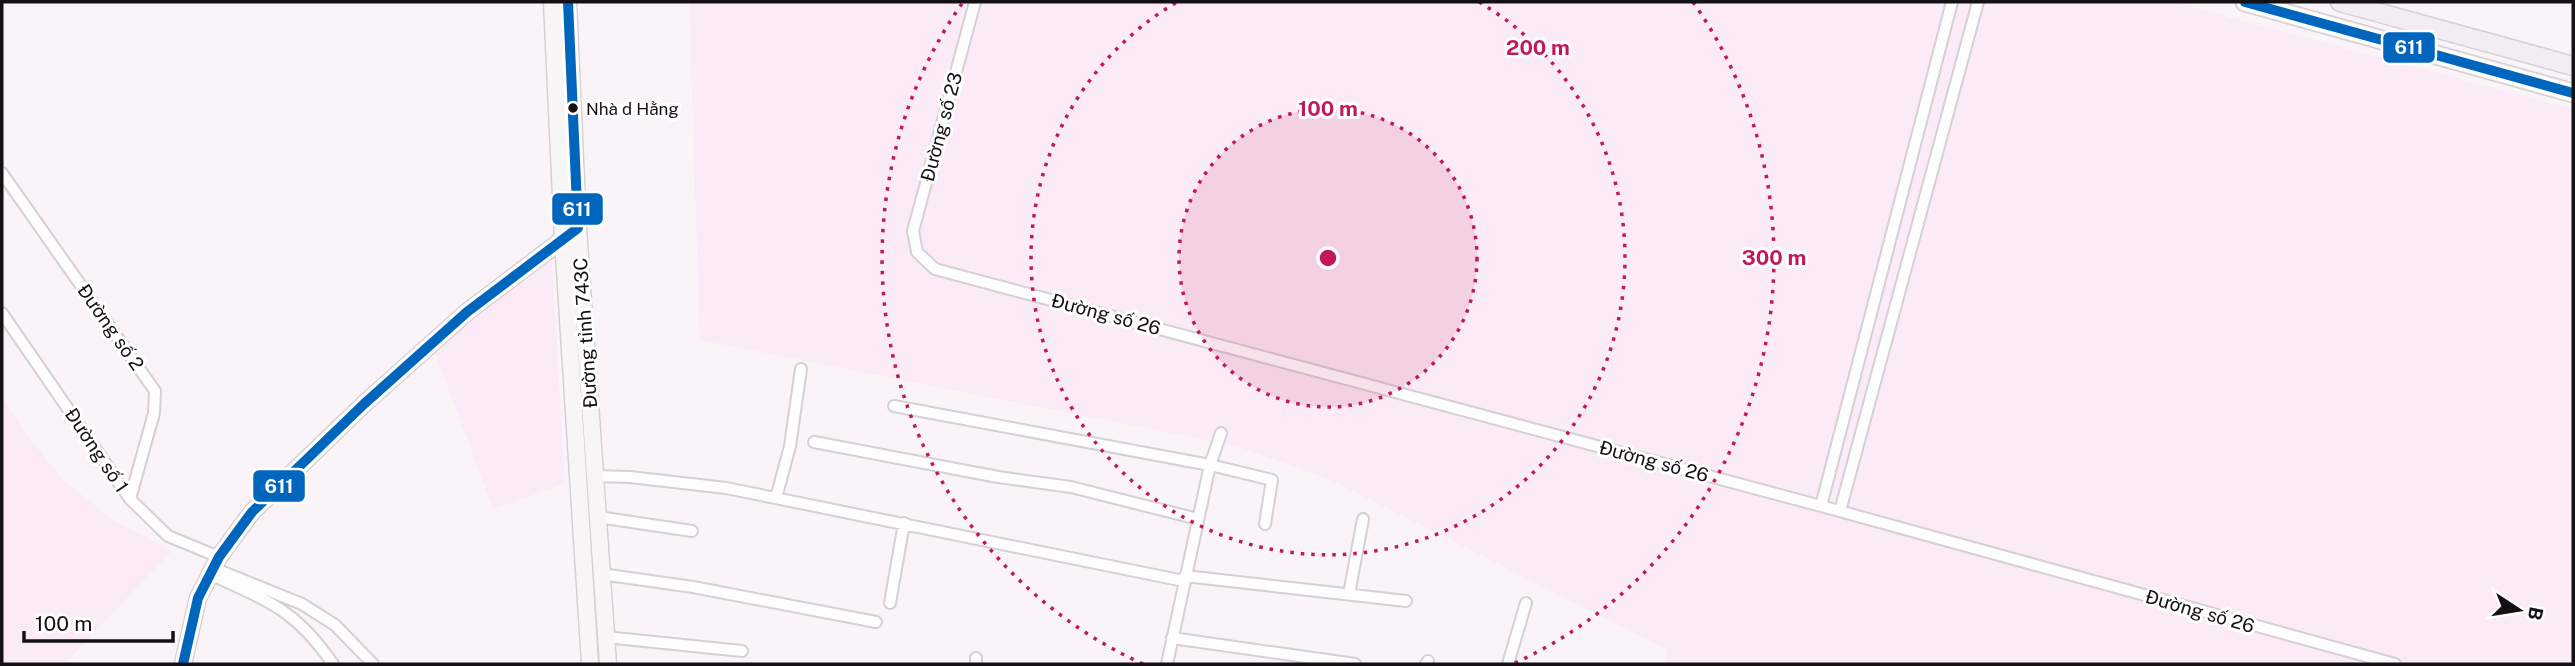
<svg xmlns="http://www.w3.org/2000/svg" width="2575" height="666" font-family="'Public Sans',sans-serif">
	<rect width="100%" height="100%" fill="#faf4f9"/>
	<!-- built -->
	<path fill="#faebf6" d="M 689,2 L 2172,2 L 2573,109 L 2573,664 L 1664,664 L 1667,649 L 1333,481 L 1237,446 L 700,340 Z
		M 552,260 L 565,484 L 493,509 L 432,344 Z
		M 2,397 L 24,431 L 61,478 L 114,521 L 172,551 L 64,664 L 2,664 Z"/>
	<g fill="none" stroke-linecap="round" stroke-linejoin="round">
		<!-- minor casing -->
		<g stroke="#d5d0d4" stroke-width="14">
			<path id="minor" d="M 975,2 L 913,231 L 917,252 L 935,269 L 1821,506 L 2395,664
				M 2,173 L 155,391 L 154,413 L 130,499
				M 2,313 L 130,499 L 168,536 L 219,557
				M 894,406 L 1210,465 L 1167,664
				M 1221,433 L 1210,465 L 1272,480 L 1265,524
				M 814,442 L 998,477 L 1071,487 L 1198,519
				M 595,476 L 630,477 L 726,488 L 1184,581
				M 776,498 L 790,446 L 801,369
				M 1821,506 L 1952,2
				M 1840,511 L 1978,2
				M 598,517 L 692,531
				M 213,568 L 302,604 L 335,625 L 373,664
				M 210,574 C 269,602 294,608 333,664
				M 601,574 L 693,587 L 876,622
				M 1185,576 L 1406,601
				M 1349,594 L 1363,519
				M 890,603 L 904,523
				M 605,637 L 742,651
				M 1172,638 L 1355,664
				M 976,664 L 976,658
				M 1426,664 L 1428,661
				M 1508,664 L 1526,603"/>
		</g>
		<!-- secondary casing -->
		<g stroke="#d5d0d4" stroke-width="19">
			<path id="secondary" d="M 552,2 L 563,240 L 590,664
				M 568,2 L 578,228 L 608,664
				M 183,664 L 198,598 L 219,557 L 252,512 L 364,404 L 467,312 L 567,236"/>
		</g>
		<!-- primary casing -->
		<g stroke="#d3d0d2" stroke-width="21">
			<path id="primary" d="M 2245,2 L 2573,93
				M 2340,2 L 2573,66"/>
		</g>
		<!-- minor -->
		<use href="#minor" stroke="#fefdfe" stroke-width="10"/>
		<!-- secondary -->
		<use href="#secondary" stroke="#f8f5f7" stroke-width="16"/>
		<!-- primary -->
		<use href="#primary" stroke="#f3ecf1" stroke-width="18"/>
		<!-- bus-1 casing -->
		<g stroke="#fff" stroke-width="16">
			<path id="bus-1" d="M 2245,2 L 2573,93
				M 183,664 L 198,598 L 219,557 L 252,512 L 364,404 L 467,312 L 578,228 L 568,2"/>
		</g>
		<!-- bus-1 -->
		<use href="#bus-1" stroke="#0065bd" stroke-width="10"/>
	</g>
	<!-- distance rings -->
	<circle cx="1328" cy="258" r="149" fill="#c2185b" fill-opacity=".12"/>
	<g fill="none" stroke="#c2185b" stroke-width="3.5" stroke-dasharray="3.5 7">
		<circle cx="1328" cy="258" r="149"/>
		<path d="M1479 2A297 297 0 1 1 1177 2"/>
		<path d="M1143 664A446 446 0 0 1 963 2M1693 2A446 446 0 0 1 1513 664"/>
	</g>
	<!-- markers -->
	<circle fill="#151014" stroke="#fff" stroke-width="2.5" cx="573" cy="108" r="6"/>
	<g text-anchor="middle" stroke-width="6" stroke-linejoin="round" paint-order="stroke">
		<!-- bus labels -->
		<g font-size="17" fill="#151014" stroke="#fff" text-anchor="start">
			<text x="586" y="115">Nhà d Hằng</text>
		</g>
		<!-- street labels -->
		<g font-size="19" fill="#151014" stroke="#fff">
			<text transform="translate(941 127) rotate(-75)" y="7">Đường số 23</text>
			<text transform="translate(1106 314) rotate(15)" y="7">Đường số 26</text>
			<text transform="translate(111 327) rotate(55)" y="7">Đường số 2</text>
			<text transform="translate(585 333) rotate(-94)" y="7">Đường tỉnh 743C</text>
			<text transform="translate(97 450) rotate(56)" y="7">Đường số 1</text>
			<text transform="translate(1654 461) rotate(15)" y="7">Đường số 26</text>
			<text transform="translate(2200 611) rotate(16)" y="7">Đường số 26</text>
		</g>
	</g>
	<circle cx="1328" cy="258" r="10" fill="#c2185b" stroke="#fff" stroke-width="3.5"/>
	<g font-size="21" text-anchor="middle" font-weight="bold" fill="#c2185b" stroke="#fff" stroke-width="6" stroke-linejoin="round" paint-order="stroke">
		<text x="1538" y="55">200 m</text>
		<text x="1328" y="116">100 m</text>
		<text x="1774" y="265">300 m</text>
	</g>
	<g stroke="#fff" stroke-width="2.5">
		<rect x="2382" y="31" width="54" height="33" rx="7" fill="#0065bd"/>
		<rect x="551" y="192" width="53" height="34" rx="7" fill="#0065bd"/>
		<rect x="252" y="469" width="54" height="34" rx="7" fill="#0065bd"/>
	</g>
	<g font-size="19" text-anchor="middle" font-weight="bold" fill="#fff">
		<text x="2409" y="54">611</text>
		<text x="577" y="216">611</text>
		<text x="279" y="493">611</text>
	</g>
	<!-- border -->
	<rect width="2575" height="666" fill="none" stroke="#151014" stroke-width="7"/>
	<!-- north arrow -->
	<g transform="translate(2519 610) rotate(102)" stroke="#ffffff" stroke-width="5" paint-order="stroke">
	<path d="M0-5L12 26L0 18L-12 26Z" fill="#151014"/>
	<text y="-10" font-size="19" font-weight="bold" text-anchor="middle" fill="#151014">B</text>
	</g>
	<!-- scale -->
	<path d="M24 631v10h149v-10" fill="none" stroke="#151014" stroke-width="3.5"/>
	<text x="35" y="631" font-size="21" fill="#151014" stroke="#ffffff" stroke-width="5" paint-order="stroke">100 m</text>
</svg>
